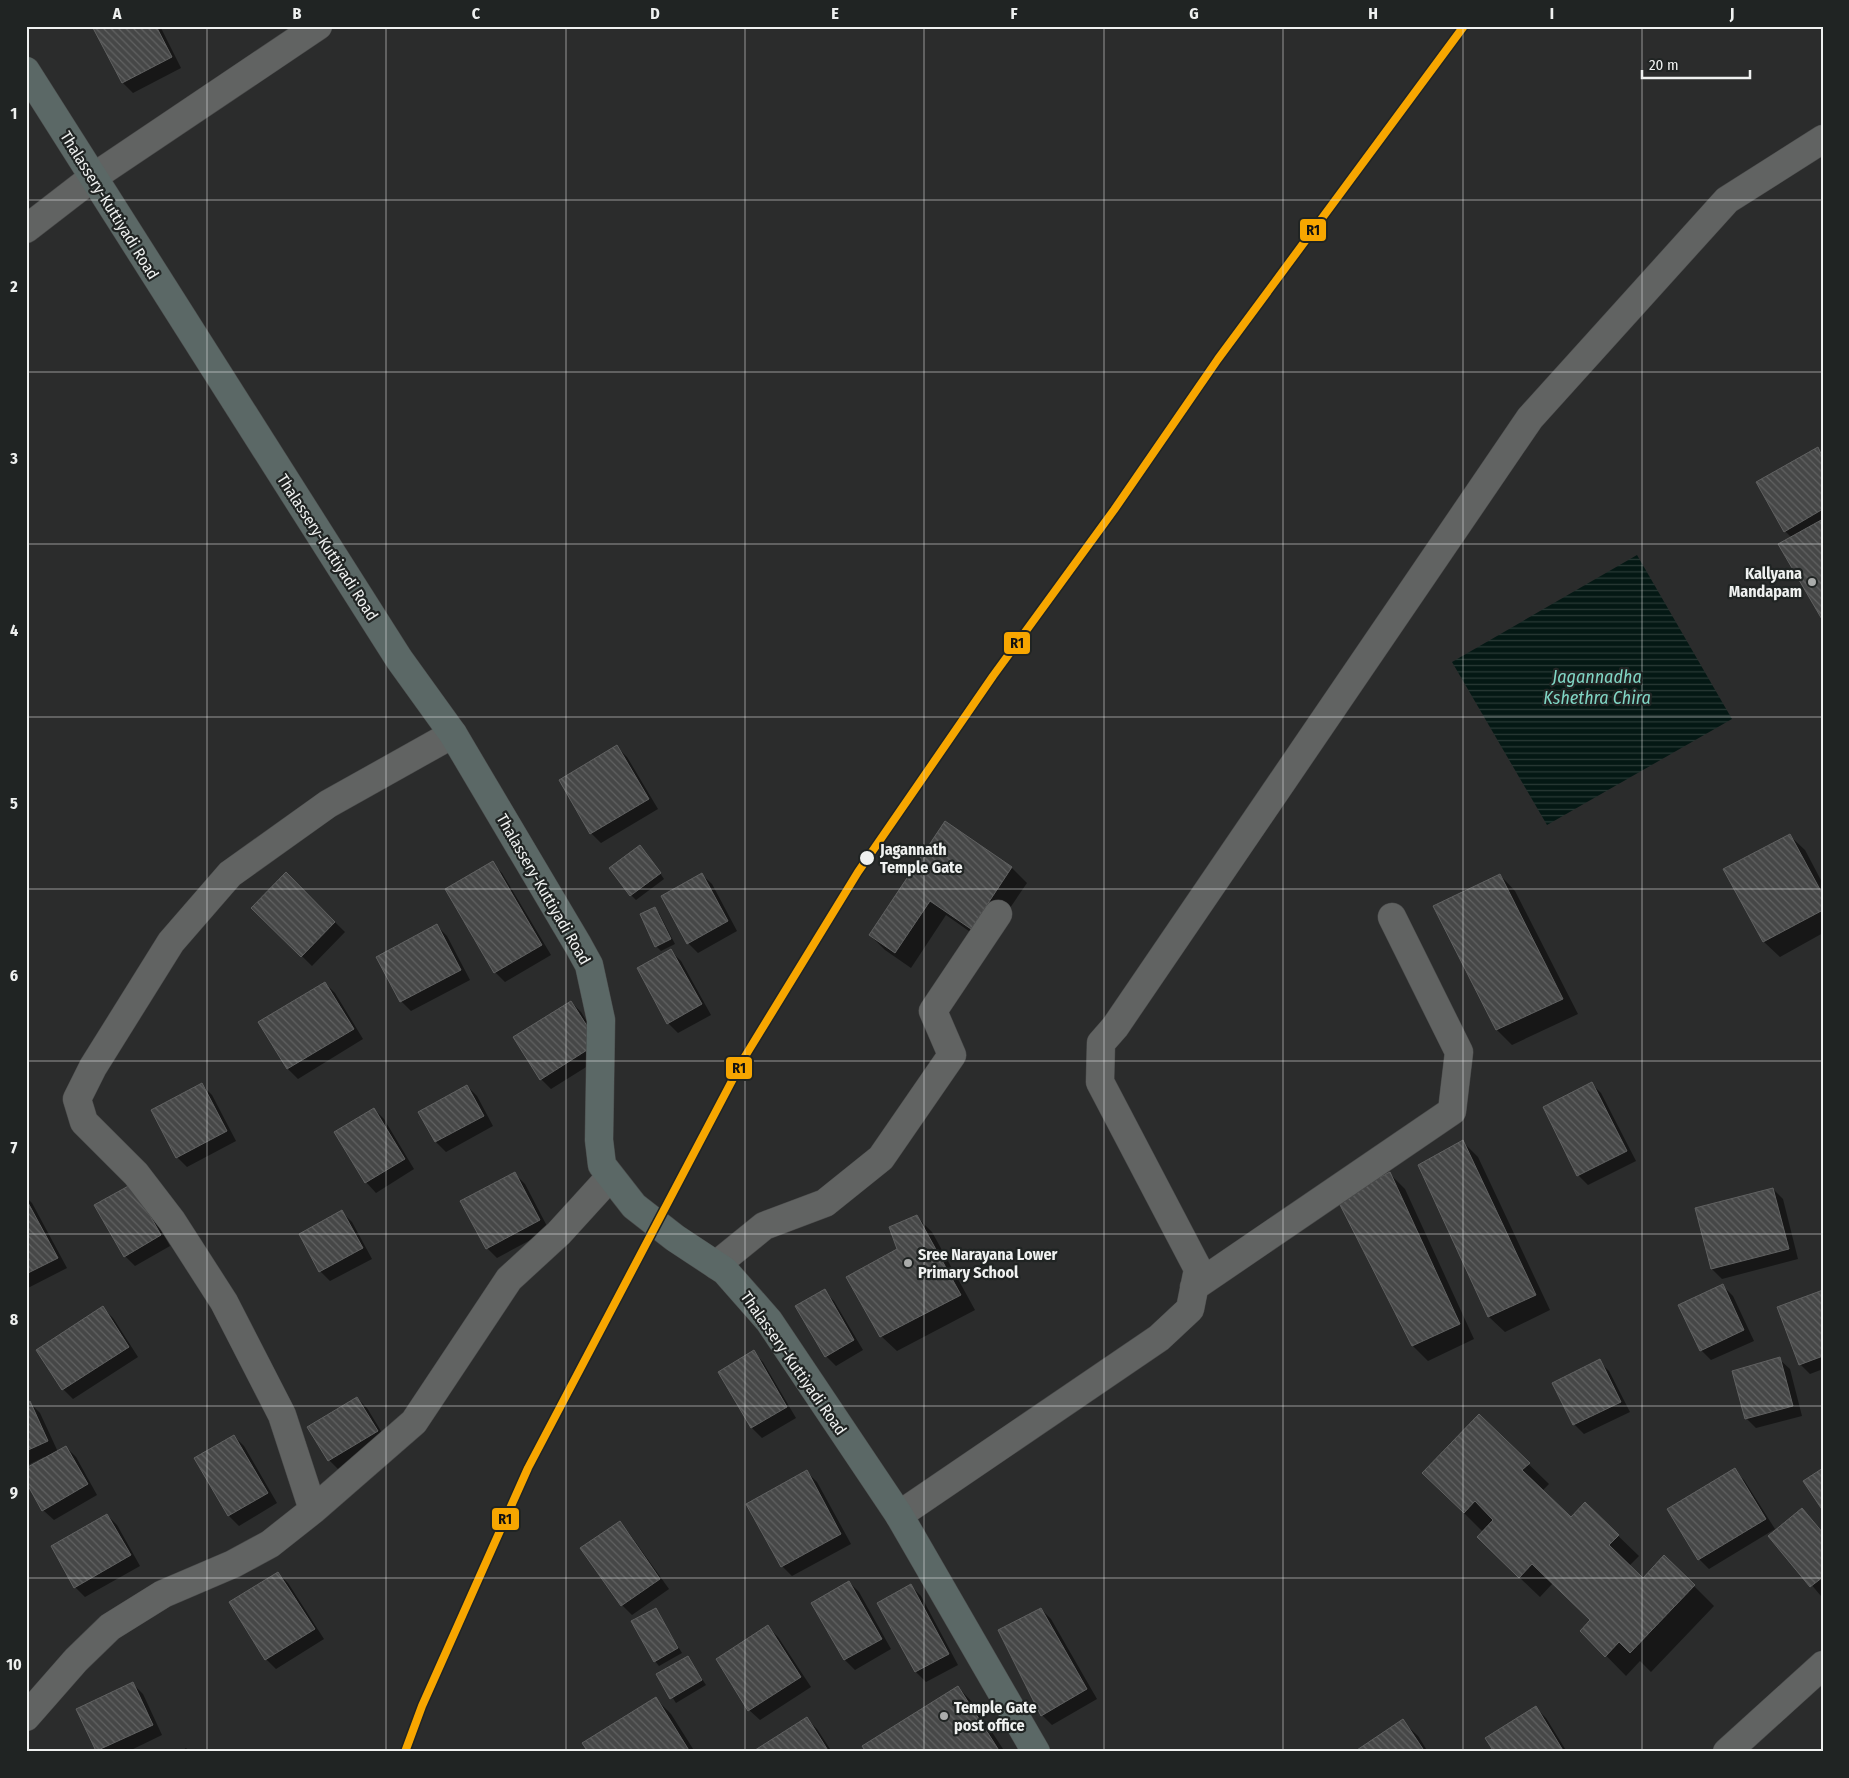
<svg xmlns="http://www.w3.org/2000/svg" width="1849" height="1778" font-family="'Fira Sans Condensed',sans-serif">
	<defs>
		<pattern id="water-rules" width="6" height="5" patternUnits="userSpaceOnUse" patternTransform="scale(1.25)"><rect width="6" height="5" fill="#041814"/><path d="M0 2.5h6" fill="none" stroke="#293a36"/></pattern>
		<pattern id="building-back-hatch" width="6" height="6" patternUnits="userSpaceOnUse" patternTransform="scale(1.25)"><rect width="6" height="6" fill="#464747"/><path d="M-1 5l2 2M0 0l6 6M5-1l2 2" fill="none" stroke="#616262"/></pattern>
	</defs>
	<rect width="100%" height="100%" fill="#2b2c2c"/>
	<!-- water -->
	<path fill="url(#water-rules)" d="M 1637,555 L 1732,719 L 1547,825 L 1452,662 Z"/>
	<!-- shadow -->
	<path fill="#0007" d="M 99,26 L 160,26 L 181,68 L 133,93 L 123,83 Z
		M 1817,449 L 1823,454 L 1823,618 L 1792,538 L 1785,531 Z
		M 617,747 L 627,757 L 658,809 L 601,843 L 591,833 Z
		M 945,823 L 1012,868 L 1027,883 L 986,943 L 946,915 L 911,968 L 885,950 L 870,935 Z
		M 1789,835 L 1805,850 L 1823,884 L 1823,933 L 1780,957 L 1764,942 L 1725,870 Z
		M 645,851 L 664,879 L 636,900 L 631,895 Z
		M 492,863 L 502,873 L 551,955 L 505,982 L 495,972 Z
		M 286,874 L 345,932 L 312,966 L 253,908 Z
		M 701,874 L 712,884 L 737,931 L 698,953 L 688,943 Z
		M 1500,875 L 1515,891 L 1578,1014 L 1512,1045 L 1497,1030 L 1435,907 Z
		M 654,908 L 659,913 L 675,944 L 661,951 L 656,946 L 641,914 Z
		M 437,926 L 447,936 L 470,980 L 411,1011 L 401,1001 Z
		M 671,951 L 681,961 L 711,1015 L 678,1033 L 668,1023 Z
		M 325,983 L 335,993 L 363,1039 L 298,1079 L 288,1069 L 260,1023 Z
		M 571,1002 L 581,1012 L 607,1054 L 551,1089 L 541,1079 Z
		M 1591,1083 L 1601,1093 L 1636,1161 L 1588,1185 L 1578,1175 Z
		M 202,1085 L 212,1095 L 236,1141 L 187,1167 L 177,1157 Z
		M 467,1086 L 477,1096 L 493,1126 L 446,1152 L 436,1142 L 420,1112 Z
		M 374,1109 L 384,1119 L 414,1169 L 376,1193 L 366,1182 Z
		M 1463,1142 L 1478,1157 L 1550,1310 L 1505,1332 L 1489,1317 L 1420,1166 Z
		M 515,1174 L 525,1184 L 549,1230 L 497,1258 L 487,1248 Z
		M 1390,1174 L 1405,1189 L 1474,1339 L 1428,1361 L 1413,1346 Z
		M 1773,1189 L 1783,1199 L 1798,1259 L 1722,1279 L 1712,1269 Z
		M 141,1195 L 170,1246 L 135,1266 L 125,1256 Z
		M 26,1197 L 32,1203 L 67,1268 L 26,1289 Z
		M 342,1212 L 352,1222 L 372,1259 L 330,1281 L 320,1271 Z
		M 917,1217 L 932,1232 L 975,1310 L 897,1351 L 881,1336 Z
		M 1723,1286 L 1733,1296 L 1754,1341 L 1711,1360 L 1701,1350 Z
		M 824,1291 L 834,1301 L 863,1350 L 836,1366 L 826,1356 Z
		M 1823,1291 L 1823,1369 L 1810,1374 L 1800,1364 Z
		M 103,1308 L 113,1318 L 138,1357 L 73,1399 L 63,1389 Z
		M 753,1352 L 763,1362 L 796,1418 L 762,1438 L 752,1428 L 720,1372 Z
		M 1779,1359 L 1790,1369 L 1802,1416 L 1756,1428 L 1746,1418 Z
		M 1599,1361 L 1609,1371 L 1630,1412 L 1584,1434 L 1574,1424 Z
		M 357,1398 L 367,1408 L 387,1441 L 339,1470 L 329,1460 Z
		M 30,1403 L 40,1413 L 58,1452 L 66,1447 L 76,1457 L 97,1495 L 54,1520 L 43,1510 L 45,1459 L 44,1457 L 26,1466 L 26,1405 Z
		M 1479,1416 L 1549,1484 L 1542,1491 L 1571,1519 L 1585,1504 L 1639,1556 L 1629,1566 L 1643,1579 L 1694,1586 L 1714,1606 L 1651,1672 L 1640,1661 L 1626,1676 L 1582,1631 L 1592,1620 L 1553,1583 L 1540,1597 L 1498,1557 L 1483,1532 L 1444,1493 Z
		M 234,1436 L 244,1446 L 277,1503 L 239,1526 L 229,1516 Z
		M 1734,1470 L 1744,1480 L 1775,1529 L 1709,1569 L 1699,1559 Z
		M 807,1472 L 817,1482 L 851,1544 L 792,1576 L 782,1566 Z
		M 1802,1510 L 1823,1533 L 1821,1596 L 1770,1536 Z
		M 107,1515 L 117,1525 L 140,1566 L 85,1597 L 75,1587 Z
		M 619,1523 L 629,1533 L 669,1589 L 632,1615 L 622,1605 Z
		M 278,1573 L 288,1583 L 324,1639 L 276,1669 L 266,1659 Z
		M 849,1582 L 859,1592 L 891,1649 L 855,1670 L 845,1660 L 812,1603 Z
		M 911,1586 L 921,1596 L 958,1665 L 926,1682 L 916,1672 L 879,1603 Z
		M 655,1609 L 682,1653 L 659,1666 L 655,1661 Z
		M 1041,1609 L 1051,1619 L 1097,1699 L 1052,1725 L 1042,1715 Z
		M 768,1627 L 778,1637 L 811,1687 L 760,1720 L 749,1710 Z
		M 688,1658 L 706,1685 L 676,1703 L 658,1675 Z
		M 133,1684 L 143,1694 L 162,1735 L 127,1752 L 99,1752 L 78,1709 Z
		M 958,1687 L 973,1703 L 1005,1752 L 867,1752 Z
		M 656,1699 L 671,1714 L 695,1752 L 590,1752 Z
		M 1536,1708 L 1546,1718 L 1567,1752 L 1496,1752 Z
		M 807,1719 L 817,1729 L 832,1752 L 755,1752 Z
		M 1402,1721 L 1418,1736 L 1428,1752 L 1356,1752 Z
		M 186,1748 L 190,1752 L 180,1752 Z"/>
	<!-- building -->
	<path fill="url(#building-back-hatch)" stroke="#606161" d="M 96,26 L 156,26 L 172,57 L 122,83 L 93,28 Z
		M 1818,447 L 1823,458 L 1823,509 L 1784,532 L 1756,482 Z
		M 1823,519 L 1823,621 L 1778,544 Z
		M 617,745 L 649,799 L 590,834 L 559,780 Z
		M 945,821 L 1012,867 L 971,929 L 930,901 L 895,953 L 869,935 Z
		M 1790,834 L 1823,895 L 1823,910 L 1763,942 L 1723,869 Z
		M 640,845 L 661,873 L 630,896 L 609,868 Z
		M 493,861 L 542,945 L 494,973 L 445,889 Z
		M 286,872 L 335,922 L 301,957 L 251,908 Z
		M 702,873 L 728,921 L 687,944 L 661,896 Z
		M 1500,874 L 1563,999 L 1496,1030 L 1433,906 Z
		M 655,907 L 671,939 L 655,947 L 640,914 Z
		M 437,924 L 461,970 L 400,1002 L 376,957 Z
		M 671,949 L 702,1004 L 667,1024 L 637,968 Z
		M 325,982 L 354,1029 L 287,1069 L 258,1022 Z
		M 571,1001 L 598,1043 L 540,1080 L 513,1037 Z
		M 1592,1082 L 1627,1151 L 1577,1176 L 1543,1107 Z
		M 202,1083 L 227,1131 L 176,1158 L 151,1110 Z
		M 467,1085 L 484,1116 L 435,1142 L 418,1112 Z
		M 374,1108 L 405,1159 L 365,1183 L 334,1132 Z
		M 1463,1140 L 1536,1295 L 1488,1317 L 1418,1165 Z
		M 515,1172 L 540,1220 L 486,1249 L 460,1201 Z
		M 1390,1172 L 1460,1324 L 1412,1346 L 1337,1199 Z
		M 132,1184 L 161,1235 L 124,1257 L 94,1205 Z
		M 1773,1188 L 1789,1249 L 1711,1269 L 1695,1208 Z
		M 26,1199 L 58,1258 L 26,1274 Z
		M 342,1210 L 363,1248 L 319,1272 L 299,1234 Z
		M 917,1215 L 961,1295 L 880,1337 L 846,1277 L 897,1249 L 889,1227 Z
		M 1723,1284 L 1744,1330 L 1700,1351 L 1678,1305 Z
		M 825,1289 L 854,1340 L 825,1357 L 795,1306 Z
		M 1823,1290 L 1823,1356 L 1799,1365 L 1777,1307 Z
		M 103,1306 L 129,1347 L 62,1390 L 36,1350 Z
		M 754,1350 L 787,1407 L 751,1428 L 718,1372 Z
		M 1780,1357 L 1793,1406 L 1745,1419 L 1732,1371 Z
		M 1600,1359 L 1621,1402 L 1573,1425 L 1552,1383 Z
		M 357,1397 L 378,1431 L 328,1461 L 307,1427 Z
		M 30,1401 L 48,1441 L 26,1451 L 26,1403 Z
		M 1479,1414 L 1530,1463 L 1522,1470 L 1571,1517 L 1585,1502 L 1619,1535 L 1609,1545 L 1643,1578 L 1664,1555 L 1695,1585 L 1630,1653 L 1619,1642 L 1605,1657 L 1580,1631 L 1590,1620 L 1532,1564 L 1519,1578 L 1477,1537 L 1493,1520 L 1475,1501 L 1464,1513 L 1422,1473 Z
		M 234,1435 L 268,1493 L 228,1516 L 194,1458 Z
		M 66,1446 L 88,1484 L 42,1511 L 26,1482 L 26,1468 Z
		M 1735,1468 L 1766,1519 L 1698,1560 L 1667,1509 Z
		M 1823,1468 L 1823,1511 L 1803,1481 Z
		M 807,1470 L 841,1534 L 781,1567 L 746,1504 Z
		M 1802,1508 L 1823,1533 L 1823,1577 L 1810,1587 L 1768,1536 Z
		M 107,1514 L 131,1555 L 74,1588 L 51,1546 Z
		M 620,1521 L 660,1579 L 621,1606 L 580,1548 Z
		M 278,1572 L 315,1629 L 265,1660 L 229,1602 Z
		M 849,1581 L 882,1639 L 844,1660 L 811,1603 Z
		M 911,1584 L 949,1654 L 915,1672 L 877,1603 Z
		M 656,1608 L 678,1648 L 654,1662 L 631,1621 Z
		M 1041,1608 L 1087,1689 L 1041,1716 L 998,1630 Z
		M 768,1625 L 801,1677 L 748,1711 L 716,1659 Z
		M 688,1656 L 702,1680 L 670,1699 L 656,1674 Z
		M 133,1682 L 153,1725 L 96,1751 L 76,1709 Z
		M 958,1686 L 1000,1752 L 866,1752 L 862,1746 Z
		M 656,1697 L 690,1752 L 588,1752 L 582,1743 Z
		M 1536,1706 L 1564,1752 L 1494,1752 L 1485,1738 Z
		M 807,1717 L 829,1752 L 752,1752 Z
		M 1403,1719 L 1425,1752 L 1354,1752 Z"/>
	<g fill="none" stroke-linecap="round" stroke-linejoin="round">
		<!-- minor casing -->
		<g stroke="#484949" stroke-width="29">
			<path id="minor" d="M 92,178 L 318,26
				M 716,1265 L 764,1226 L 825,1203 L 881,1158 L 952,1055 L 933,1011 L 998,914
				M 1194,1287 L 1452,1111 L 1459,1052 L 1392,917
				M 313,1510 L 282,1415 L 224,1302 L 172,1221 L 136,1174 L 84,1122 L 77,1099 L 93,1067 L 171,942 L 230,874 L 328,804 L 453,734
				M 899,1515 L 1159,1338 L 1190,1309 L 1198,1269 L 1100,1082 L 1101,1043 L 1115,1027 L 1530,418 L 1727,200 L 1823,139
				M 26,1717 L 76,1660 L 110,1627 L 163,1594 L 233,1564 L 270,1544 L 313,1510 L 414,1422 L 509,1279 L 559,1233 L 610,1177
				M 1727,1752 L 1823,1665"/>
		</g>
		<!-- secondary casing -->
		<g stroke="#484949" stroke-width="29">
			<path id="secondary" d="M 26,229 L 92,178"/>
		</g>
		<!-- primary casing -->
		<g stroke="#484949" stroke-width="29">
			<path id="primary" d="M 26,71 L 399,659 L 453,734 L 578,945 L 589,965 L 601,1020 L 599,1140 L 602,1165 L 634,1206 L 675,1238 L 725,1271 L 769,1321 L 899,1515 L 1036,1752"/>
		</g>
		<!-- minor -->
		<use href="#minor" stroke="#616362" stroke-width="28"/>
		<!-- secondary -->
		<use href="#secondary" stroke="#616362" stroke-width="28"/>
		<!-- primary -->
		<use href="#primary" stroke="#5b6866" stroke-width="28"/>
		<!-- rail-1 casing -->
		<g stroke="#202423" stroke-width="11">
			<path id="rail-1" d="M 405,1752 L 422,1706 L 528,1468 L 744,1058 L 858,872 L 993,676 L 1114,510 L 1218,359 L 1464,26"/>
		</g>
		<!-- rail-1 -->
		<use href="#rail-1" stroke="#f7a600" stroke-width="8"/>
	</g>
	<!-- grid -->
	<path fill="none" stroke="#eff1f0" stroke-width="1" stroke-opacity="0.55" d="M 207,26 L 207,1752M 386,26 L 386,1752M 566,26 L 566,1752M 745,26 L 745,1752M 924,26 L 924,1752M 1104,26 L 1104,1752M 1283,26 L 1283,1752M 1463,26 L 1463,1752M 1642,26 L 1642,1752M 26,200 L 1823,200M 26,372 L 1823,372M 26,544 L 1823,544M 26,717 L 1823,717M 26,889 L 1823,889M 26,1061 L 1823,1061M 26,1234 L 1823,1234M 26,1406 L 1823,1406M 26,1578 L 1823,1578"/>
	<!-- markers -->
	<g fill="#aaacab" stroke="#202423" stroke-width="2">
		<circle cx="1812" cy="582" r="5"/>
		<circle cx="908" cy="1263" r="5"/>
		<circle cx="944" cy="1716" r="5"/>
	</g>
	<circle fill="#eff1f0" stroke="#202423" stroke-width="2" cx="867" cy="858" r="8"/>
	<g text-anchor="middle" stroke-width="4.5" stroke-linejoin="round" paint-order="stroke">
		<!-- street labels -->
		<g font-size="16" fill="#eff1f0" stroke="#202423">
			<text transform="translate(110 205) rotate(58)" y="6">Thalassery-Kuttiyadi Road</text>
			<text transform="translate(328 547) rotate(57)" y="6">Thalassery-Kuttiyadi Road</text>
			<text transform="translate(544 889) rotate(60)" y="6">Thalassery-Kuttiyadi Road</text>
			<text transform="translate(794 1363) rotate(55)" y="6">Thalassery-Kuttiyadi Road</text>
		</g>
		<!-- poi labels -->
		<g font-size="16" font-weight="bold" fill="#eff1f0" stroke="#202423" text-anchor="start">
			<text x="1802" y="579" text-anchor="end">Kallyana<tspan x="1802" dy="18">Mandapam</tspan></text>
			<text x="918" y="1260">Sree Narayana Lower<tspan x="918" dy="18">Primary School</tspan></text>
			<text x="954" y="1713">Temple Gate<tspan x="954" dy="18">post office</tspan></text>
		</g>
		<!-- stop labels -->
		<g font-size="16" font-weight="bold" fill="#eff1f0" stroke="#202423" text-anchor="start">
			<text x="880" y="855">Jagannath<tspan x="880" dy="18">Temple Gate</tspan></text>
		</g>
		<!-- water labels -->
		<g font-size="18" font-style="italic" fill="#80d6c5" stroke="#202423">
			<text x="1597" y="683">Jagannadha<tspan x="1597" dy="21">Kshethra Chira</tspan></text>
		</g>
	</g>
	<g stroke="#202423" stroke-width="2">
		<rect x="1299" y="218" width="28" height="24" rx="5" fill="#f7a600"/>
		<rect x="1003" y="631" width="28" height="24" rx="5" fill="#f7a600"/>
		<rect x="725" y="1056" width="28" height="24" rx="5" fill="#f7a600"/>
		<rect x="491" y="1507" width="29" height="24" rx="5" fill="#f7a600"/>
	</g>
	<g font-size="14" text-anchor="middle" font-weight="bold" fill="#111">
		<text x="1313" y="235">R1</text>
		<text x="1017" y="648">R1</text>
		<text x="739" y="1073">R1</text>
		<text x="505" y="1524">R1</text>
	</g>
	<!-- border -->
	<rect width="1849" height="1778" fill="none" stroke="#202423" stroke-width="55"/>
	<!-- scale -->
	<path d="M1642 70v8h108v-8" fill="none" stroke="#eff1f0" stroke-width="2.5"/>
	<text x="1649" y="70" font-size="15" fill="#eff1f0" stroke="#202423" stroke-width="4" paint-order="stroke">20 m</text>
	<rect x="28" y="28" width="1794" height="1722" fill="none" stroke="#eff1f0" stroke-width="2"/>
	<g font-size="16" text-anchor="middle" font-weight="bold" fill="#eff1f0">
		<text x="117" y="19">A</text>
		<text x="297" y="19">B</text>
		<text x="476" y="19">C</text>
		<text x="655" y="19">D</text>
		<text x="835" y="19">E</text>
		<text x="1014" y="19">F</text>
		<text x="1194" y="19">G</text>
		<text x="1373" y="19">H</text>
		<text x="1552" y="19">I</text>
		<text x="1732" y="19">J</text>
		<text x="14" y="119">1</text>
		<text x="14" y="292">2</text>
		<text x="14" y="464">3</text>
		<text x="14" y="636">4</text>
		<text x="14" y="809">5</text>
		<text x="14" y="981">6</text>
		<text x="14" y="1153">7</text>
		<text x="14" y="1325">8</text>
		<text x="14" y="1498">9</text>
		<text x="14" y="1670">10</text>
	</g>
</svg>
